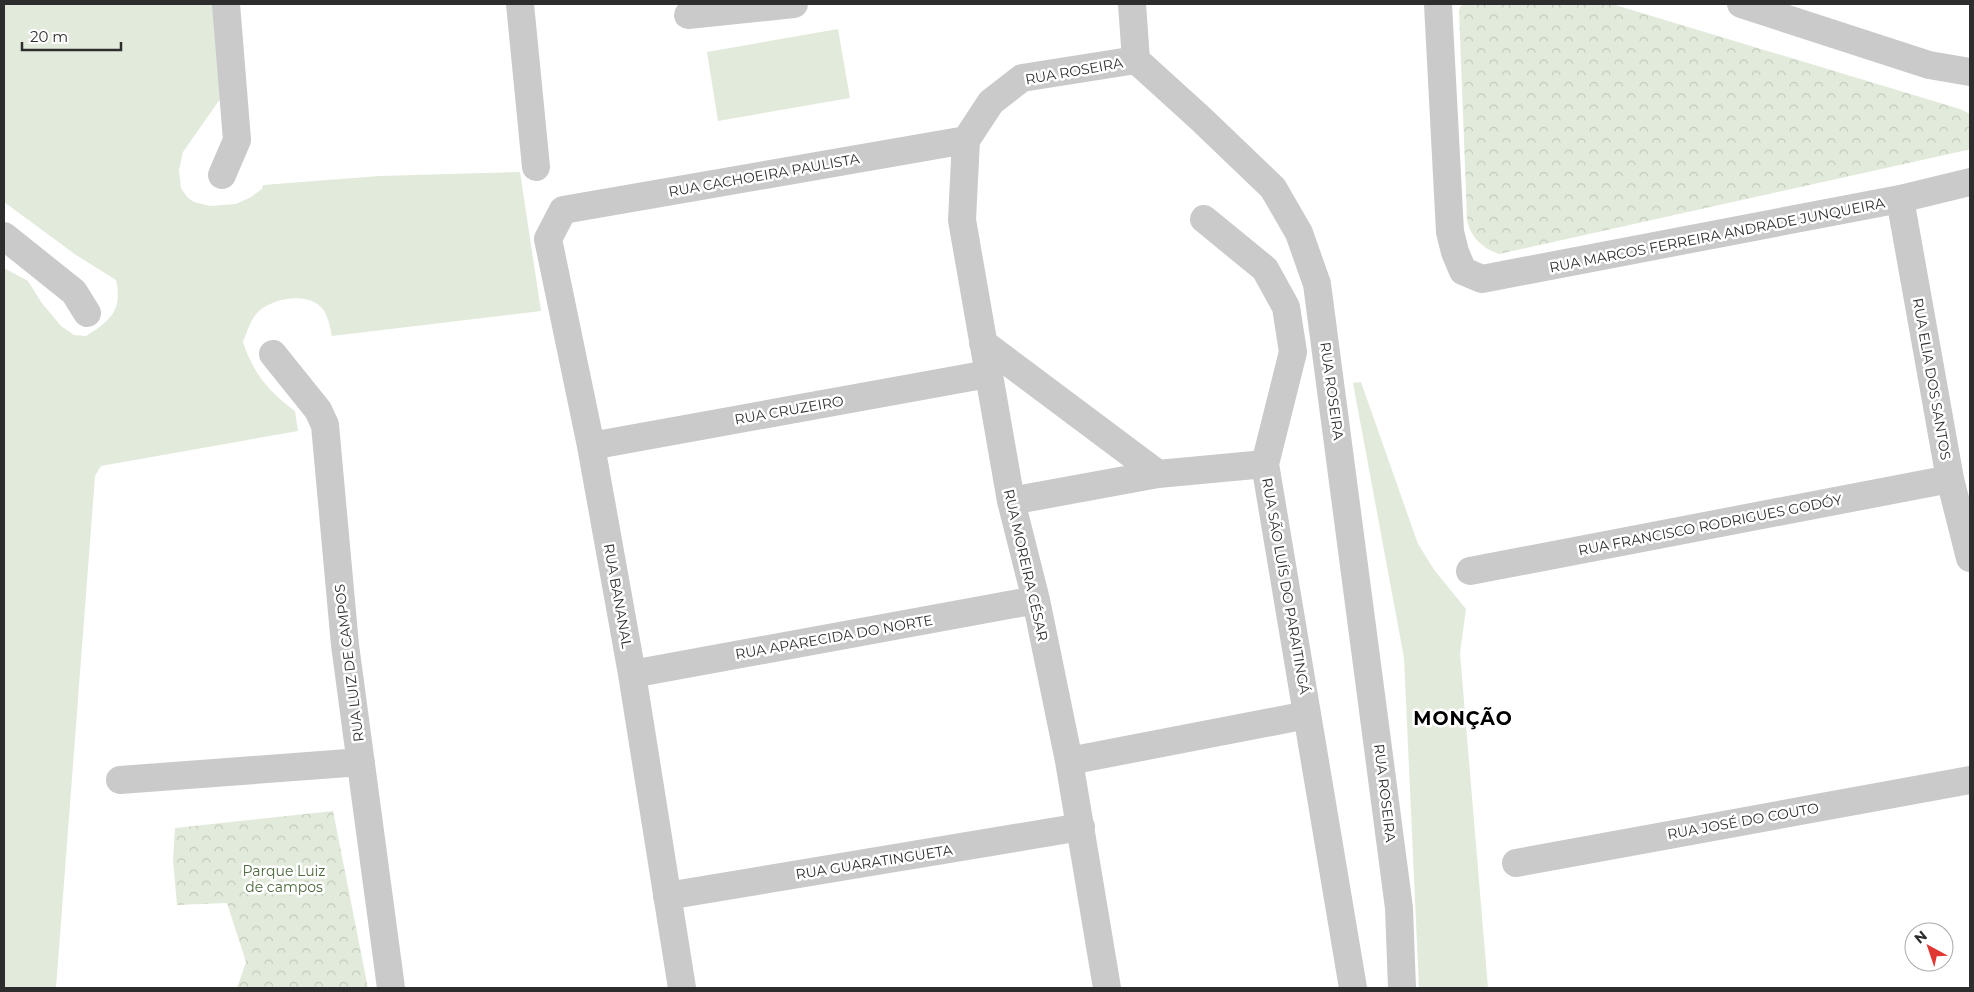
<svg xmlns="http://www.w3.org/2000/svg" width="1974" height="992" font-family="Montserrat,sans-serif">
	<defs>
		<pattern id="forest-crowns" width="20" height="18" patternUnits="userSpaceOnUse" patternTransform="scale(1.25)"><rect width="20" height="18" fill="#e2ebdb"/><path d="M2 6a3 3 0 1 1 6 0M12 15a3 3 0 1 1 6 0" fill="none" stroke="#c2cabc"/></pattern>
	</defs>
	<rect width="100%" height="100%" fill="#fff"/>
	<!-- grass -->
	<path fill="#e2ebdb" d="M 4,4 L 216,4 L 223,95 L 183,152 L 179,170 L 181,188 L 187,197 L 194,202 L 210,206 L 236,204 L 251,197 L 262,189 L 263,185 L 379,176 L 520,172 L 541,311 L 332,336 C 330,327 328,314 321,307 C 306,292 274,298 259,311 C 251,318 247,332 243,342 C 253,373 269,392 295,411 L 298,431 L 101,466 L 95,476 L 56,988 L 4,988 L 4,268 L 28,281 L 41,302 L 61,326 L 74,335 L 86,336 C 110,321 123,310 116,280 L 76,255 L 4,202 Z
		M 838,29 L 850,98 L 718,121 L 707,52 Z
		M 1361,382 L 1418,544 L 1435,571 L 1466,609 L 1460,653 L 1488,988 L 1419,988 L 1404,658 L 1353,383 Z"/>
	<!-- forest -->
	<path fill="url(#forest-crowns)" d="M 1462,4 L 1612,4 L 1960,109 L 1970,114 L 1970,148 L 1967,150 L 1499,254 C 1482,248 1471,238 1467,220 L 1459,10 Z
		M 333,811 L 368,988 L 237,988 L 246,962 L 227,903 L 177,905 L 173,860 L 175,828 Z"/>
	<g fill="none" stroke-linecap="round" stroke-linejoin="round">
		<!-- minor -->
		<path stroke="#cacaca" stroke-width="28" d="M 520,4 L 536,167
			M 1438,4 L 1450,232 L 1455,252 L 1463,271 L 1482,279 L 1900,199 L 1970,182
			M 1741,4 L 1929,65 L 1970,72
			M 688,15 L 794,4
			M 966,140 L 962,220 L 1011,501 L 1036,600 L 1069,761 L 1107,988
			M 966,140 L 991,102 L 1022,78 L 1136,60
			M 222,175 L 237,140 L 226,4
			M 1900,199 L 1950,479 L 1970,558
			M 1204,219 L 1265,269 L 1286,307 L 1293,352 L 1265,464 L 1353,988
			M 4,236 L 74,292 L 87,313
			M 983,343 L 1158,474
			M 273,354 L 318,410 L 325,425 L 345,645 L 391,988
			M 591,446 L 988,374
			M 1011,501 L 1158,474 L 1265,464
			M 1470,571 L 1950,479
			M 632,674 L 1036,600
			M 1069,761 L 1307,715
			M 120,780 L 361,762
			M 1516,863 L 1970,780
			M 667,896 L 1081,827
			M 682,988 L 632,674 L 591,446 L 548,239 L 563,210 L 966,140"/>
		<!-- tertiary -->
		<path stroke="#cacaca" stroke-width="28" d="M 1132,4 L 1136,60 L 1201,119 L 1273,188 L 1299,233 L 1317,284 L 1399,908 L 1402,988"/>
	</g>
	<g text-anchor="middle" stroke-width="5" stroke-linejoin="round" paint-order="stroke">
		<!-- street labels -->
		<g font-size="14" fill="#2d2d2d" stroke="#fff">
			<text transform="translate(1074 71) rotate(-10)" y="5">RUA ROSEIRA</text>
			<text transform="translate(764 175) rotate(-10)" y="5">RUA CACHOEIRA PAULISTA</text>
			<text transform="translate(1717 235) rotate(-11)" y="5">RUA MARCOS FERREIRA ANDRADE JUNQUEIRA</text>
			<text transform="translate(1932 379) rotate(80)" y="5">RUA ELIA DOS SANTOS</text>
			<text transform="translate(1332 391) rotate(82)" y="5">RUA ROSEIRA</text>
			<text transform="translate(789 410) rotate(-10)" y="5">RUA CRUZEIRO</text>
			<text transform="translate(1710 525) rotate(-11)" y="5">RUA FRANCISCO RODRIGUES GODÓY</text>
			<text transform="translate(1026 565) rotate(77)" y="5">RUA MOREIRA CÉSAR</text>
			<text transform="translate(1286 586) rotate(80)" y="5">RUA SÃO LUÍS DO PARAITINGÁ</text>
			<text transform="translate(618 596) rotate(80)" y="5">RUA BANANAL</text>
			<text transform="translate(834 637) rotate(-10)" y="5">RUA APARECIDA DO NORTE</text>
			<text transform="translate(349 663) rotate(-97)" y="5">RUA LUIZ DE CAMPOS</text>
			<text transform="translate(1385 793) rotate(83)" y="5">RUA ROSEIRA</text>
			<text transform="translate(1743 821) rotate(-10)" y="5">RUA JOSÉ DO COUTO</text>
			<text transform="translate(874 862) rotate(-9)" y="5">RUA GUARATINGUETA</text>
		</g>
		<!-- park labels -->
		<g font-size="14" fill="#4c683c" stroke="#fff">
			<text x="284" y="876">Parque Luiz<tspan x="284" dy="16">de campos</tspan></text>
		</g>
		<!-- district labels -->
		<g font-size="19" font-weight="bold" letter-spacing="1" fill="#000" stroke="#fff">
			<text x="1463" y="725">MONÇÃO</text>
		</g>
	</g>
	<!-- border -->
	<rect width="1974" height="992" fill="none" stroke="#2d2d2d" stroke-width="10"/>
	<!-- north arrow -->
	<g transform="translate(1929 947) rotate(320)"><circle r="24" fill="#ffffff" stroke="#ababab"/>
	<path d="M0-4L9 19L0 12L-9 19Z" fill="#e03733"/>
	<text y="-8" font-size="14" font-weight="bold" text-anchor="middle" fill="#2d2d2d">N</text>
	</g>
	<!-- scale -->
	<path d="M22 42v8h99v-8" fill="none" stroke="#2d2d2d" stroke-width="2.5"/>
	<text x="30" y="42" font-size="15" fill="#2d2d2d" stroke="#ffffff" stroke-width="4" paint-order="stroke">20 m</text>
</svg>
